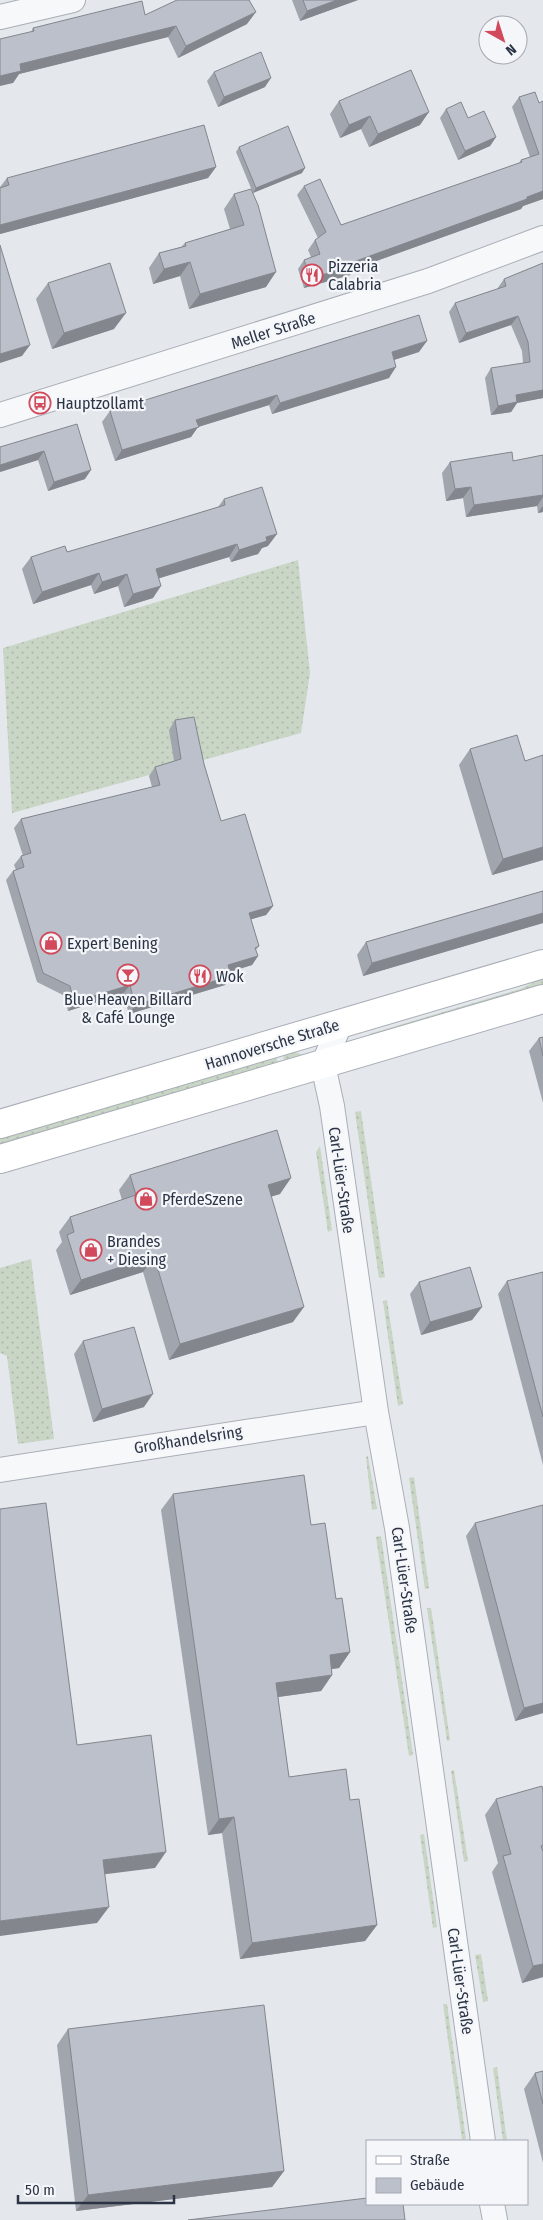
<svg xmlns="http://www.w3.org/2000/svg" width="543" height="2220" font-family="'Fira Sans Condensed',sans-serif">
	<defs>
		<pattern id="grass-dots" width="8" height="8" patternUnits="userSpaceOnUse" patternTransform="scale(1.25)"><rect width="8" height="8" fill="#c9d6c5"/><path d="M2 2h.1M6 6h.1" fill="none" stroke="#adb8ab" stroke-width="1.8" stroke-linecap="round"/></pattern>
	</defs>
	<rect width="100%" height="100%" fill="#e4e7ec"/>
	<!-- grass -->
	<path fill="url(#grass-dots)" d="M 298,560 L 310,673 L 301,733 L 12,813 L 3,648 Z
		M 543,978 L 543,985 L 523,995 L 371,1041 L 369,1034 L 520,989 Z
		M 282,1050 L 290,1050 L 308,1057 L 285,1065 Z
		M 275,1052 L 279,1067 L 0,1149 L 0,1132 Z
		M 361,1111 L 385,1277 L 379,1278 L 355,1112 Z
		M 320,1146 L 332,1230 L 328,1232 L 316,1152 Z
		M 31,1259 L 54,1439 L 18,1444 L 7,1356 L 0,1353 L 0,1268 Z
		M 387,1300 L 403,1404 L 398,1406 L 383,1301 Z
		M 368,1456 L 377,1509 L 372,1510 L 366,1457 Z
		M 414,1477 L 429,1588 L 425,1589 L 409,1478 Z
		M 381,1536 L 413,1755 L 409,1756 L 376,1537 Z
		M 427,1608 L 431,1608 L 450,1740 L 447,1741 Z
		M 454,1770 L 468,1861 L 464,1862 L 451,1771 Z
		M 424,1834 L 437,1927 L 433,1928 L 420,1835 Z
		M 481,1954 L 488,2001 L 483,2002 L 475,1955 Z
		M 443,2004 L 447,2004 L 466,2139 L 462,2140 Z
		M 497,2067 L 507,2141 L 503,2141 L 493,2068 Z"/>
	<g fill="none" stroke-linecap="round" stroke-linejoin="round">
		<!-- minor casing -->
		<g stroke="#a9aeb7" stroke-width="26">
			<path id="minor" d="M 0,17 L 73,0
				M 0,415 L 428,281 L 543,238
				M 340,1024 L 323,1065 L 332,1106 L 376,1412 L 397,1528 L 483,2141
				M 0,1470 L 376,1412
				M 492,2204 L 495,2220"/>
		</g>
		<!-- secondary casing -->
		<g stroke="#a9aeb7" stroke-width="30">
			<path id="secondary" d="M 0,1124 L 543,964
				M 0,1159 L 543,999"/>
		</g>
		<!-- minor -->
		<use href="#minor" stroke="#f7f8fa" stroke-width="24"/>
		<!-- secondary -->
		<use href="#secondary" stroke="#fff" stroke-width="28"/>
	</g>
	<!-- wall -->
	<path fill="#a1a5ae" d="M 292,0 L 358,0 L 300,21 Z
		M 145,15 L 247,24 L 178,58 L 168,37 L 19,74 L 13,83 L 31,32 L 33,28 Z
		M 214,72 L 265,87 L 218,107 L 207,81 Z
		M 535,92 L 543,199 L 523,206 L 521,209 L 354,269 L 350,275 L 304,288 L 298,269 L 304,260 L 311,257 L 308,250 L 315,240 L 318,238 L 297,195 L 304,186 L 341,225 L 519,163 L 521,160 L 530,157 L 512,107 L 519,97 Z
		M 339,101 L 420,125 L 369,147 L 361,129 L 340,138 L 330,114 Z
		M 446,109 L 468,118 L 496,137 L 490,146 L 458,160 L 440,118 Z
		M 239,147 L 302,173 L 253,193 L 236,152 Z
		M 216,167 L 208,178 L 0,234 L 0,187 L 7,178 Z
		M 234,194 L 266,287 L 189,309 L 180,276 L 153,284 L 149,268 L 159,253 L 181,247 L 185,243 L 230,229 L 224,209 Z
		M 543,263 L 543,398 L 517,403 L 511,412 L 491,415 L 485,378 L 491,368 L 523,363 L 522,351 L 511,325 L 459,343 L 449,312 L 455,303 L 497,289 L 504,279 Z
		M 48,283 L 114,329 L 52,349 L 36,299 Z
		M 419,352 L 394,360 L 389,378 L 272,414 L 269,405 L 198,427 L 191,437 L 115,461 L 102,422 L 110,411 Z
		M 77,424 L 85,479 L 48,491 L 38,460 L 0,472 Z
		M 543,455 L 543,512 L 538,513 L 537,506 L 466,517 L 463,498 L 446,501 L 442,473 L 450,462 L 513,461 Z
		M 224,499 L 268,546 L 262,548 L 258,554 L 231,562 L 229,557 L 159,578 L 153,598 L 124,607 L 118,586 L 94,594 L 91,585 L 33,604 L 22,569 L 31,557 L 67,552 L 159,525 L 218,507 Z
		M 175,720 L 204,764 L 221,821 L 273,906 L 266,915 L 251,919 L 259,946 L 256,950 L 258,956 L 252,965 L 230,972 L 231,976 L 225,985 L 129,1014 L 123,994 L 68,1011 L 63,995 L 37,982 L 6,880 L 13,871 L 16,870 L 14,865 L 21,856 L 23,856 L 14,828 L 21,819 L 152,787 L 149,776 L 155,767 L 174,761 L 169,730 Z
		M 470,749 L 525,761 L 543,755 L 543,860 L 492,875 L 459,765 Z
		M 543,891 L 543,923 L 363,976 L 357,955 L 366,942 Z
		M 543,1037 L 543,1103 L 529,1051 L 539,1038 Z
		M 130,1175 L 280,1194 L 271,1196 L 293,1322 L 169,1360 L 143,1272 L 70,1295 L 56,1250 L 62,1242 L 59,1232 L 70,1217 L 122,1200 L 119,1190 Z
		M 543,1272 L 543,1465 L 498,1294 L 507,1281 Z
		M 419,1282 L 482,1307 L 472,1320 L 421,1335 L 410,1294 Z
		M 83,1341 L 144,1407 L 93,1422 L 74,1354 Z
		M 173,1494 L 311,1525 L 336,1599 L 350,1652 L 339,1668 L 332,1669 L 332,1675 L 321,1691 L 278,1697 L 289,1777 L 350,1800 L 377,1925 L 365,1941 L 240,1959 L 222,1833 L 208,1835 L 161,1510 Z
		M 543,1505 L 543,1713 L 515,1721 L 466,1536 L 475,1523 Z
		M 543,1791 L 543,1977 L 522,1983 L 492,1872 L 498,1863 L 485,1815 L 496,1799 Z
		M 68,2029 L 284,2171 L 272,2187 L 76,2211 L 57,2045 Z
		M 543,2071 L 543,2163 L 524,2089 L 535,2073 Z"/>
	<!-- shaded-wall -->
	<path fill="#83868d" d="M 337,0 L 358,0 L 300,21 L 307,11 Z
		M 256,12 L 247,24 L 178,58 L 186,46 Z
		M 176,26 L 168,37 L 19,74 L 13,83 L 0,86 L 0,76 L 20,64 Z
		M 271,78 L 265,87 L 218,107 L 224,97 Z
		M 429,112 L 420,125 L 369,147 L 378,134 Z
		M 370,116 L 361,129 L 340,138 L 349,125 Z
		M 496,137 L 490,146 L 458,160 L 465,151 Z
		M 216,167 L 208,178 L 0,234 L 0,225 Z
		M 305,168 L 302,173 L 253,193 L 256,188 Z
		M 543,191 L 543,199 L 523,206 L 521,209 L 354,269 L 350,275 L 304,288 L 311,278 Z
		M 190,262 L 180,276 L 153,284 L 164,269 Z
		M 276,272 L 266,287 L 189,309 L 200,294 Z
		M 126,313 L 114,329 L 52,349 L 64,333 Z
		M 518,316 L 511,325 L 459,343 L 466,333 Z
		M 427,341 L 419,352 L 384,363 L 392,352 Z
		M 30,345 L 22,356 L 0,363 L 0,354 Z
		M 396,367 L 389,378 L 272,414 L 280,403 Z
		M 543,390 L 543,398 L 517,403 L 511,412 L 491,415 L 498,406 L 516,395 Z
		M 277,395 L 269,405 L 198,427 L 191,437 L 115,461 L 122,450 L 196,420 Z
		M 44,451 L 38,460 L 0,472 L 0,465 Z
		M 91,470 L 85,479 L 48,491 L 54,482 Z
		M 471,487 L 463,498 L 446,501 L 455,489 Z
		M 543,495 L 543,497 L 537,506 L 466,517 L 474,505 Z
		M 543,506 L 543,512 L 538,513 Z
		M 277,534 L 268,546 L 262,548 L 258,554 L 231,562 L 239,550 L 266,537 Z
		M 237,544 L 229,557 L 147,582 L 156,569 Z
		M 99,573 L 91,585 L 33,604 L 42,592 Z
		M 127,574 L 118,586 L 94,594 L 102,582 Z
		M 161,586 L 153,598 L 124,607 L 133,594 Z
		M 543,847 L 543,860 L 492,875 L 503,859 Z
		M 273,906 L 266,915 L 242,922 L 249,913 Z
		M 543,913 L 543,923 L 363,976 L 372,963 Z
		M 258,956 L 252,965 L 222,974 L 228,965 Z
		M 231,976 L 225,985 L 129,1014 L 135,1005 Z
		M 130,985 L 123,994 L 68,1011 L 74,1002 Z
		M 291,1178 L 280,1194 L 257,1201 L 268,1185 Z
		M 154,1256 L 143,1272 L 70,1295 L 81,1280 Z
		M 304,1307 L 293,1322 L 169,1360 L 180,1344 Z
		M 482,1307 L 472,1320 L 421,1335 L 430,1322 Z
		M 153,1394 L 144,1407 L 93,1422 L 102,1409 Z
		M 350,1652 L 339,1668 L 318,1671 L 330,1655 Z
		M 332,1675 L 321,1691 L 264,1699 L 276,1683 Z
		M 543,1703 L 543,1713 L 515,1721 L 524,1708 Z
		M 234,1817 L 222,1833 L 208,1835 L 219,1819 Z
		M 166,1852 L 155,1868 L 91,1876 L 103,1860 Z
		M 109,1907 L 97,1923 L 0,1936 L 0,1921 Z
		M 377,1925 L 365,1941 L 240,1959 L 252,1943 Z
		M 543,1964 L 543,1977 L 522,1983 L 533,1966 Z
		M 284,2171 L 272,2187 L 76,2211 L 88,2195 Z"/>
	<!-- building -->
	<path fill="#bbc0ca" stroke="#83868d" d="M 177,0 L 249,0 L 256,12 L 186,46 L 176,26 L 20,64 L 21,71 L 0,76 L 0,39 L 34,31 L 33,28 L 142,1 L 145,15 Z
		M 303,0 L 337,0 L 307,11 Z
		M 261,52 L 271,78 L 224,97 L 214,72 Z
		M 411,70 L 429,112 L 378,134 L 370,116 L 349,125 L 339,101 Z
		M 535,92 L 539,103 L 543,101 L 543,191 L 527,197 L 527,199 L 356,261 L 357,265 L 311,278 L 304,260 L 320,254 L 315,240 L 326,232 L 304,186 L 320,179 L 341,225 L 522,162 L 521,160 L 539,154 L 519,97 Z
		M 461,102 L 468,118 L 484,111 L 496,137 L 465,151 L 446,109 Z
		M 204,125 L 216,167 L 0,225 L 0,188 L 9,185 L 7,178 Z
		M 288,126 L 305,168 L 256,188 L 239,147 Z
		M 251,189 L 258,205 L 276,272 L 200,294 L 190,262 L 164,269 L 159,253 L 186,246 L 185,243 L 244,225 L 234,194 Z
		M 0,245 L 30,345 L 0,354 Z
		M 110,263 L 126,313 L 64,333 L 48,283 Z
		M 543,263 L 543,390 L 516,395 L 517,402 L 498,406 L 491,368 L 530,362 L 528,342 L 518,316 L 466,333 L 455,303 L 506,286 L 504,279 Z
		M 419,315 L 427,341 L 392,352 L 396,367 L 280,403 L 277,395 L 196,420 L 199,427 L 122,450 L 110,411 Z
		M 77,424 L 91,470 L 54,482 L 44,451 L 0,465 L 0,447 Z
		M 512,452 L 513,461 L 543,455 L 543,495 L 474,505 L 471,487 L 455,489 L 450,462 Z
		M 262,487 L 277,534 L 266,537 L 267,541 L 239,550 L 237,544 L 156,569 L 161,586 L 133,594 L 127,574 L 102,582 L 99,573 L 42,592 L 31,557 L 65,546 L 67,552 L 159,525 L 225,505 L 224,499 Z
		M 194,717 L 204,764 L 221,821 L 245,814 L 273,906 L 249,913 L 259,946 L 255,948 L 258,956 L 228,965 L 231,976 L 135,1005 L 130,985 L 74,1002 L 70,986 L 43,973 L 13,871 L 24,867 L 21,856 L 31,853 L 21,819 L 160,785 L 155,767 L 181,759 L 175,720 Z
		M 517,735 L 525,761 L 543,755 L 543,847 L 503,859 L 470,749 Z
		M 543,891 L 543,913 L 372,963 L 366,942 Z
		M 543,1037 L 543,1056 L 539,1038 Z
		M 277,1130 L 291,1178 L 268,1185 L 304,1307 L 180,1344 L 154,1256 L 81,1280 L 67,1235 L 74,1232 L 70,1217 L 136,1195 L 130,1175 Z
		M 470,1267 L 482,1307 L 430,1322 L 419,1282 Z
		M 543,1272 L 543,1417 L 507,1281 Z
		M 134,1327 L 153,1394 L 102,1409 L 83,1341 Z
		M 304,1475 L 311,1525 L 325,1523 L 336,1599 L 342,1598 L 350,1652 L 330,1655 L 332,1675 L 276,1683 L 289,1777 L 346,1769 L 350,1800 L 359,1799 L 377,1925 L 252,1943 L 234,1817 L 219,1819 L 173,1494 Z
		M 46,1503 L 77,1745 L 151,1735 L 166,1852 L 103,1860 L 109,1907 L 0,1921 L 0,1509 Z
		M 543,1505 L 543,1703 L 524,1708 L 475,1523 Z
		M 542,1786 L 543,1791 L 543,1845 L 541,1846 L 543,1852 L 543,1964 L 533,1966 L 503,1856 L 511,1854 L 496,1799 Z
		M 264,2005 L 284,2171 L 88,2195 L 68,2029 Z
		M 543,2071 L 543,2104 L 535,2073 Z
		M 367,2198 L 367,2204 L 403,2204 L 405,2220 L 188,2220 Z"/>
	<!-- icons -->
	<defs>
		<g id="restaurant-ring" transform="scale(1.125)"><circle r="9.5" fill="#f4f6f9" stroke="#d1495b" stroke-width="1.5"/><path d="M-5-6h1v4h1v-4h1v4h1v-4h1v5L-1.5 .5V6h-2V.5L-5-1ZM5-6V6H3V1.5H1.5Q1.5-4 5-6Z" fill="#d1495b"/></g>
		<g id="bus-ring" transform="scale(1.125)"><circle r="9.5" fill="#f4f6f9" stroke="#d1495b" stroke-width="1.5"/><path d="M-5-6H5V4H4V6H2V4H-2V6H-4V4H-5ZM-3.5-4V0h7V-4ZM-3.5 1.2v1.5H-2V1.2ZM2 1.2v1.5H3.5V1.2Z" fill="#d1495b"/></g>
		<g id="shop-ring" transform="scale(1.125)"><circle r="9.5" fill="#f4f6f9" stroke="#d1495b" stroke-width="1.5"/><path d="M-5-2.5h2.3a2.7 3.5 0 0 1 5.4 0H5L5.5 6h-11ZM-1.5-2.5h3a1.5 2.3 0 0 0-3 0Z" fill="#d1495b"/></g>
		<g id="bar-ring" transform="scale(1.125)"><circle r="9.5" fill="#f4f6f9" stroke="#d1495b" stroke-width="1.5"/><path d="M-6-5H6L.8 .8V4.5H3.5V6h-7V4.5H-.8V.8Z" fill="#d1495b"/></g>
	</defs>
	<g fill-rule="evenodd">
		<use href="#restaurant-ring" x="312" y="275"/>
		<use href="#bus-ring" x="40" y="403"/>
		<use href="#shop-ring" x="51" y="943"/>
		<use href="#bar-ring" x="128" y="975"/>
		<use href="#restaurant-ring" x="200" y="976"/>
		<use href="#shop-ring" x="146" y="1199"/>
		<use href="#shop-ring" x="91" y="1250"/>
	</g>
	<g text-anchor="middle" stroke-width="4.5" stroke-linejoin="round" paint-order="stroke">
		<!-- poi labels -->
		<g font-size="16" fill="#2b3445" stroke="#f4f6f9" text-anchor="start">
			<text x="328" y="272">Pizzeria<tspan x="328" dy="18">Calabria</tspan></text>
			<text x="56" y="409">Hauptzollamt</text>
			<text x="67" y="949">Expert Bening</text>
			<text x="216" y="982">Wok</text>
			<text x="128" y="1005" text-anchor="middle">Blue Heaven Billard<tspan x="128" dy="18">&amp; Café Lounge</tspan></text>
			<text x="162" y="1205">PferdeSzene</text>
			<text x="107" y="1247">Brandes<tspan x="107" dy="18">+ Diesing</tspan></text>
		</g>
		<!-- street labels -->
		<g font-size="16" fill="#2b3445" stroke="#f4f6f9">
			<text transform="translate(273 330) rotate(-18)" y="6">Meller Straße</text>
			<text transform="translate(272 1044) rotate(-17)" y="6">Hannoversche Straße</text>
			<text transform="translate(342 1180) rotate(82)" y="6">Carl-Lüer-Straße</text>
			<text transform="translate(188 1439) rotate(-9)" y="6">Großhandelsring</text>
			<text transform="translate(405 1580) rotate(82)" y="6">Carl-Lüer-Straße</text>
			<text transform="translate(461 1981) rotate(82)" y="6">Carl-Lüer-Straße</text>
		</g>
	</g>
	<!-- legend -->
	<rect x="366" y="2140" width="162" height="65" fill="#f4f6f9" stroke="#a4a8b1"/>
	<rect x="376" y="2156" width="25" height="8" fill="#ffffff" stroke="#a4a8b1"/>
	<text x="410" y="2165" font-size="15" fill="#2b3445">Straße</text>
	<rect x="376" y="2178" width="25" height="15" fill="#bbc0ca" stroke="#a4a8b1"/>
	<text x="410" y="2190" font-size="15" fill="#2b3445">Gebäude</text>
	<!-- north arrow -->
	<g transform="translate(503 40) rotate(141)"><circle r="24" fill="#f4f6f9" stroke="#a4a8b1"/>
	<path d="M0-4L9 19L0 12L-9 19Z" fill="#d1495b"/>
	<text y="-8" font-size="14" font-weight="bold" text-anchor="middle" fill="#2b3445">N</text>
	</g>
	<!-- scale -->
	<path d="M18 2195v8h156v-8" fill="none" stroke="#2b3445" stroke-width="2.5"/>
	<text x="25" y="2195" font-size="15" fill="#2b3445" stroke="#f4f6f9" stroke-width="4" paint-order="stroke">50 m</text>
</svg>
